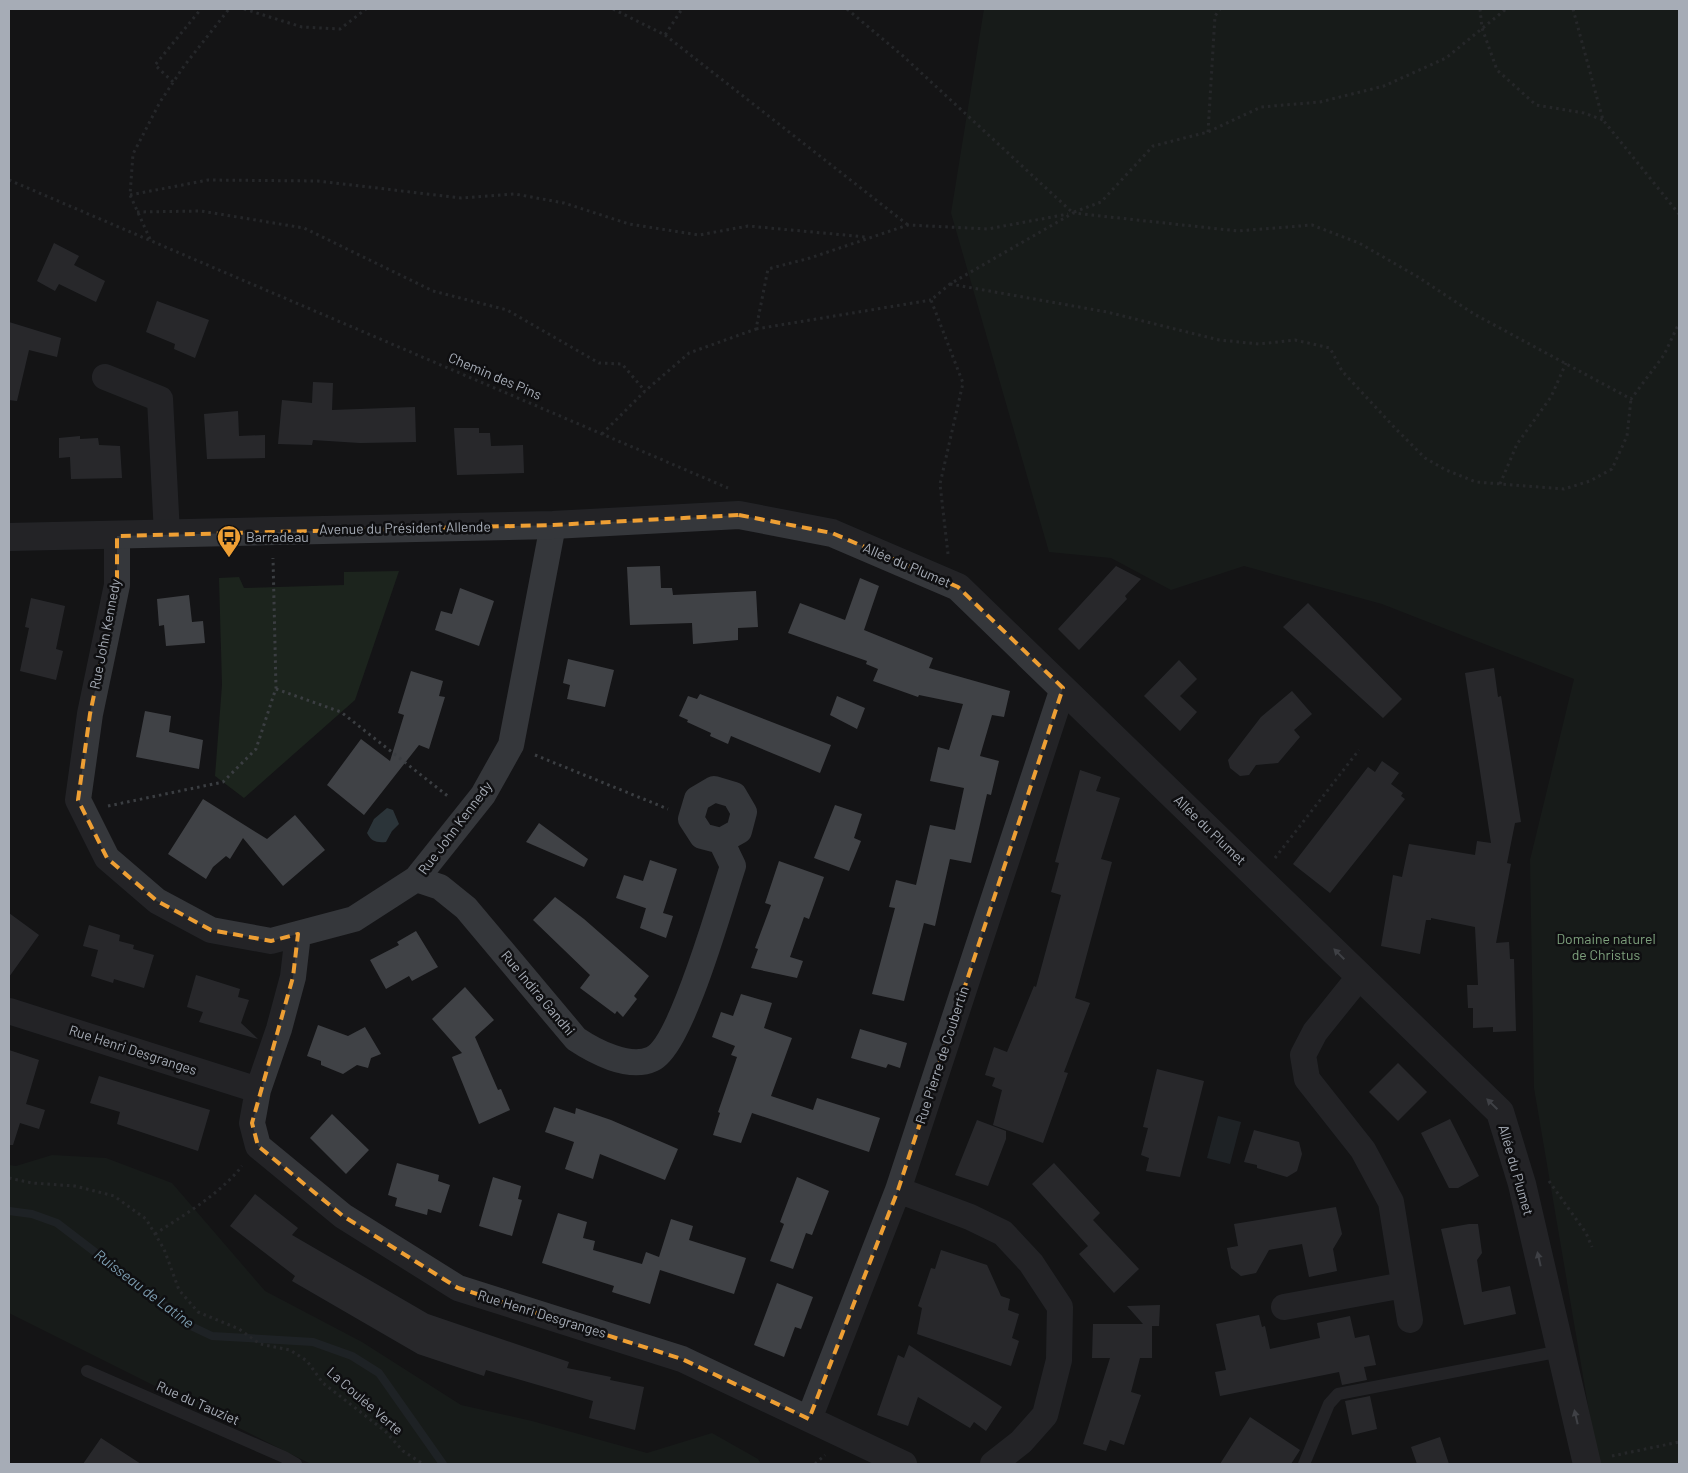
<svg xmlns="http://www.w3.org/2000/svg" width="1688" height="1473" font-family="Barlow,sans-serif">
	<rect width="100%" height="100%" fill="#141416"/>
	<!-- green -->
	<path fill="#1c241d" d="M 984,9 L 1679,9 L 1679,1464 L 1598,1464 L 1534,1088 L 1530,860 L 1574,679 L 1382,604 L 1244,566 L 1171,590 L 1111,558 L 1049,552 L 951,213 Z
		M 399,571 L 355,700 L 244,798 L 215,776 L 222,685 L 219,578 L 239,577 L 244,588 L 344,585 L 344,572 Z
		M 52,1155 L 106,1158 L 172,1183 L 265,1291 L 362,1342 L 461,1405 L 532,1421 L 647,1453 L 712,1433 L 758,1459 L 761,1464 L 311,1464 L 9,1313 L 9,1165 L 16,1166 Z"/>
	<!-- water -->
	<path fill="#2b3439" d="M 387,808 L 393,810 L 399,824 L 392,831 L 386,842 C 376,843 371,841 367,833 L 374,819 Z
		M 1218,1116 L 1241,1122 L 1230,1164 L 1207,1158 Z"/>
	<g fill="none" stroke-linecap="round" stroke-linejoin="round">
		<!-- stream -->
		<path stroke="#2b3439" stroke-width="8" d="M 9,1211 L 32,1214 L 57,1223 L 193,1327 L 212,1336 L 313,1342 L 352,1356 L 379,1373 L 443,1464"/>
	</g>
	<!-- building -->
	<path fill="#404246" d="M 54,243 L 79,256 L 74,265 L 105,281 L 96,302 L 59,284 L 55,291 L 37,281 Z
		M 157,301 L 209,320 L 195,358 L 174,349 L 175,344 L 146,332 Z
		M 9,322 L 61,338 L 57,357 L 29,350 L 17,401 L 9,400 Z
		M 313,382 L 333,383 L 332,410 L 415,407 L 416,442 L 360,443 L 313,440 L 312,445 L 278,444 L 282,400 L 312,403 Z
		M 238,411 L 239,436 L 265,435 L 265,458 L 207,459 L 204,414 Z
		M 454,428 L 479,428 L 479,433 L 490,433 L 491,446 L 523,445 L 524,473 L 457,475 Z
		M 80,436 L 80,439 L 98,438 L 99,445 L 120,446 L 122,478 L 71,479 L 70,457 L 59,458 L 59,438 Z
		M 660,566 L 661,588 L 672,588 L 673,595 L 756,591 L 758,627 L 738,628 L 738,640 L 693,644 L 692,623 L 630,625 L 627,567 Z
		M 1116,566 L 1141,579 L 1125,596 L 1127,599 L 1079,650 L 1058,629 Z
		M 860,578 L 879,586 L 864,630 L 933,658 L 929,668 L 1010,691 L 1004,717 L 992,715 L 980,756 L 999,761 L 991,795 L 987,794 L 971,863 L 950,859 L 935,926 L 924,923 L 904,1001 L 872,994 L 895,908 L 889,907 L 896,880 L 916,885 L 930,825 L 955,830 L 964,788 L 930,781 L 938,747 L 949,750 L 963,704 L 919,695 L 918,697 L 873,681 L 878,669 L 866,664 L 867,661 L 788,633 L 800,603 L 845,620 Z
		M 460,588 L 494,601 L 479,646 L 435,630 L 441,611 L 452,614 Z
		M 189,595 L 192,622 L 203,621 L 205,643 L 166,646 L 164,625 L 159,626 L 157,599 Z
		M 31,598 L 65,606 L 56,649 L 63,651 L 56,680 L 20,671 L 29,628 L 25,627 Z
		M 1308,603 L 1402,699 L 1383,718 L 1283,627 Z
		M 568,659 L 614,670 L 605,707 L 567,699 L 570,685 L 563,683 Z
		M 1179,660 L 1197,679 L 1180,696 L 1197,712 L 1180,731 L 1144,696 Z
		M 1494,668 L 1498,697 L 1501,696 L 1521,822 L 1515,823 L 1507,863 L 1511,864 L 1496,943 L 1509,942 L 1510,959 L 1514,959 L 1516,1031 L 1493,1032 L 1493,1027 L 1473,1028 L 1473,1008 L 1468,1008 L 1467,985 L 1478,985 L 1475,927 L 1431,918 L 1431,920 L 1426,920 L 1420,954 L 1381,946 L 1393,875 L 1402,877 L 1409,844 L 1475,855 L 1477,841 L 1491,843 L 1465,673 Z
		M 411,671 L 443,681 L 439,696 L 445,697 L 429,749 L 419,745 L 364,815 L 327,785 L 361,739 L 390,761 L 404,715 L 398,713 Z
		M 1292,691 L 1312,714 L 1294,730 L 1300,737 L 1278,763 L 1256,765 L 1249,775 L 1240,776 L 1230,768 L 1228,760 L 1261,717 Z
		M 700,694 L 831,745 L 820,773 L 731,736 L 728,744 L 710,736 L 711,733 L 687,722 L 688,720 L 679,716 L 688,696 L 697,699 Z
		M 837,696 L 865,708 L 857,729 L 830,715 Z
		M 145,711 L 171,716 L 169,732 L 203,740 L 199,769 L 136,757 Z
		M 1382,761 L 1399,773 L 1391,784 L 1403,793 L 1401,796 L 1405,799 L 1330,893 L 1293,864 L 1368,767 L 1375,772 Z
		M 1080,770 L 1101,777 L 1096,791 L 1120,798 L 1101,859 L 1112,862 L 1075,998 L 1090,1003 L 1064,1072 L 1068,1073 L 1043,1143 L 993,1125 L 1002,1090 L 992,1086 L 995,1078 L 985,1075 L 994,1047 L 1007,1052 L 1034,986 L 1036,987 L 1061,895 L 1051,892 L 1059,863 L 1055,862 Z
		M 203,799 L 267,839 L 295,815 L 325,850 L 283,886 L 243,838 L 230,859 L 226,856 L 213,867 L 206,879 L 168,854 Z
		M 835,805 L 862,814 L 854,838 L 861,841 L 849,871 L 814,858 Z
		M 539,823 L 588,859 L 584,867 L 526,842 Z
		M 650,860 L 677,869 L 663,913 L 673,916 L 666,938 L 640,928 L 646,908 L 654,911 L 616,898 L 624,875 L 643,881 Z
		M 779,861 L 824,877 L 809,919 L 804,917 L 790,957 L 803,961 L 797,978 L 751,968 L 758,949 L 755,948 L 771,905 L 765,903 Z
		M 555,897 L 584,919 L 649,976 L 634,996 L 637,999 L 623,1017 L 617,1011 L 615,1014 L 580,988 L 590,975 L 533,920 Z
		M 9,913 L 39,935 L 9,977 Z
		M 89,925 L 120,935 L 119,941 L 134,945 L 133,949 L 154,955 L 144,988 L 114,979 L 113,983 L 91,976 L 98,950 L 83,946 Z
		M 416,931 L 438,967 L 412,981 L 409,976 L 386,989 L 370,960 L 399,945 L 397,942 Z
		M 196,975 L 240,989 L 238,997 L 249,1000 L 241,1023 L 258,1039 L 199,1022 L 203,1012 L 187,1007 Z
		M 465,987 L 494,1020 L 475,1037 L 498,1090 L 501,1089 L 510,1110 L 479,1124 L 452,1057 L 462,1053 L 432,1019 Z
		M 741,994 L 772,1003 L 764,1028 L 792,1038 L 771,1096 L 813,1110 L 817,1098 L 880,1118 L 869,1152 L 752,1113 L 741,1143 L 713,1135 L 720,1113 L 718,1112 L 737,1057 L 731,1055 L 735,1046 L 712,1037 L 721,1012 L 733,1016 Z
		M 318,1025 L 348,1036 L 365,1027 L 381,1054 L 371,1058 L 368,1068 L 357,1065 L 343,1074 L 321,1065 L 321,1061 L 307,1056 Z
		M 860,1029 L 907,1043 L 900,1068 L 888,1064 L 886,1068 L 851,1058 Z
		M 9,1050 L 39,1060 L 26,1104 L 45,1110 L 39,1129 L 20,1123 L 13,1145 L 9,1145 Z
		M 1398,1063 L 1427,1092 L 1398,1121 L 1369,1092 Z
		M 1157,1069 L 1204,1081 L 1180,1177 L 1146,1171 L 1149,1158 L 1141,1155 L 1148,1128 L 1143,1127 Z
		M 99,1076 L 210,1110 L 198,1151 L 117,1124 L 120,1112 L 90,1103 Z
		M 554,1107 L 575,1114 L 576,1108 L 611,1120 L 678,1149 L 665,1180 L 600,1154 L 593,1179 L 565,1169 L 574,1142 L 545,1132 Z
		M 332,1114 L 369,1150 L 346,1174 L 310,1138 Z
		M 1450,1119 L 1479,1176 L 1458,1188 L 1449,1188 L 1421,1133 Z
		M 977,1120 L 1006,1131 L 1006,1139 L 988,1186 L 955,1175 Z
		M 1254,1130 L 1299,1142 L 1302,1154 L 1297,1171 L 1287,1177 L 1257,1168 L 1257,1165 L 1244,1162 Z
		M 397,1163 L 439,1175 L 438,1181 L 450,1185 L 441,1213 L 428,1209 L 427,1215 L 395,1206 L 397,1198 L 388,1195 Z
		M 1054,1163 L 1100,1213 L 1093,1220 L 1139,1269 L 1114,1293 L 1079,1254 L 1088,1246 L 1032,1184 Z
		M 493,1177 L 521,1186 L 518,1199 L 522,1200 L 512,1236 L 479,1226 Z
		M 797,1177 L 829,1191 L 812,1235 L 806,1233 L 793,1269 L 770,1261 L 784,1224 L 780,1222 Z
		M 255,1194 L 298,1228 L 292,1235 L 428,1314 L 569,1362 L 567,1368 L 611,1377 L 610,1380 L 644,1387 L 635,1430 L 589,1418 L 593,1401 L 486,1370 L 484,1376 L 418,1354 L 292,1281 L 295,1276 L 230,1226 Z
		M 1336,1207 L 1342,1234 L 1333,1249 L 1337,1271 L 1309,1277 L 1302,1244 L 1269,1250 L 1256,1273 L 1241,1276 L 1231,1268 L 1227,1248 L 1238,1246 L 1234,1224 Z
		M 558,1213 L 587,1222 L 583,1238 L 595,1241 L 593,1250 L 642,1264 L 646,1252 L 659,1257 L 671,1219 L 693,1226 L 689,1240 L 746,1258 L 734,1294 L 660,1270 L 650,1304 L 612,1292 L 614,1286 L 542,1263 Z
		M 1469,1224 L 1478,1224 L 1482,1253 L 1477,1260 L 1482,1292 L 1510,1286 L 1516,1314 L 1464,1325 L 1441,1229 Z
		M 941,1250 L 987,1265 L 1001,1296 L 1010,1299 L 1008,1310 L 1019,1314 L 1012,1338 L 1019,1341 L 1011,1366 L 917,1334 L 922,1308 L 918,1306 L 931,1268 L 935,1269 Z
		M 777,1283 L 813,1297 L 801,1329 L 795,1327 L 784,1357 L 754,1345 Z
		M 1160,1305 L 1159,1326 L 1152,1326 L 1152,1358 L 1140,1358 L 1131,1392 L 1141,1395 L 1124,1445 L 1110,1440 L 1106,1451 L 1083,1444 L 1110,1358 L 1092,1358 L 1093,1324 L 1143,1324 L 1127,1306 Z
		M 1259,1315 L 1262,1327 L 1265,1326 L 1270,1349 L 1320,1338 L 1317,1323 L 1350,1316 L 1355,1338 L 1369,1335 L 1376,1365 L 1364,1367 L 1367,1380 L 1342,1385 L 1339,1372 L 1220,1396 L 1215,1372 L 1226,1370 L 1216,1324 Z
		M 909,1345 L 1002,1407 L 986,1431 L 974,1422 L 970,1428 L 918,1397 L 908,1426 L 877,1415 L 898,1355 L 904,1358 Z
		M 1370,1396 L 1377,1429 L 1352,1435 L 1345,1401 Z
		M 1250,1417 L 1300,1450 L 1291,1464 L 1220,1464 Z
		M 1440,1437 L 1449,1464 L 1417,1464 L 1411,1447 Z
		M 101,1438 L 141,1464 L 83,1464 Z"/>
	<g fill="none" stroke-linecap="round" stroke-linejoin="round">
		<!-- path -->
		<path stroke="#3b3e42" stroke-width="3" stroke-dasharray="2.5 4" stroke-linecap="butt" d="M 244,9 L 302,27 L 340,29 L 366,9
			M 613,9 L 665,35 L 682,9
			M 847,9 L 903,56 L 1073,213
			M 1480,9 L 1482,28 L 1497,70 L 1536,105 L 1584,113 L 1603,120
			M 1573,9 L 1603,120 L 1679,214
			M 665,35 L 908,225
			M 173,82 L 155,65 L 201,9
			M 1208,132 L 1215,16 L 1220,9
			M 9,180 L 728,488
			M 130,195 L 208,180 L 318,181 L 461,198 L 515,194 L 564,203 L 629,224 L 699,235 L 748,226 L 866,237
			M 137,212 L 201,211 L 304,228 L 433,291 L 507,310 L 599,363 L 622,364 L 645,391
			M 1074,212 L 1101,202 L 1153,146 L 1208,132 L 1261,107 L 1320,102 L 1384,86 L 1446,58 L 1506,9
			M 150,239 L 130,195 L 133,154 L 160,102 L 184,66 L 229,9
			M 950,284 L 1107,312 L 1219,340 L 1259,344 L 1295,340 L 1330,348 L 1342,371 L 1395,428 L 1425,458 L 1446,470 L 1476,482 L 1564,489 L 1590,481 L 1612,469 L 1627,436 L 1631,399
			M 756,329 L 931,300
			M 602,434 L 645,391 L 689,353 L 756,329 L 768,269 L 810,258 L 908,225 L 988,229 L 1068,214
			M 1500,484 L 1517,444 L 1551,397 L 1566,363
			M 948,554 L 940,484 L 963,383 L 931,300 L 950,284 L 1073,213 L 1238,231 L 1312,225 L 1359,243 L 1418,277 L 1474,314 L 1631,399 L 1664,355 L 1679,323
			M 276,689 L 341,712 L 449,797
			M 535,755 L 668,809
			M 108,806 L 223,782 L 256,749 L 276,688 L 273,558
			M 1275,858 L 1359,750
			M 9,1178 L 32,1183 L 75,1186 L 114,1196 L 146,1219 L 164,1249 L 179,1290 L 198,1312 L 239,1329 L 260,1344 L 290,1350 L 307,1361 L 323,1383 L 385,1431 L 403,1451 L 423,1464
			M 1549,1181 L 1586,1233 L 1592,1247
			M 155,1234 C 185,1214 219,1195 242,1166
			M 1612,1456 L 1679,1442
			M 815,1464 L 825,1455"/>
		<!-- service -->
		<path stroke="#35373b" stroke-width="12" d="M 87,1371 L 284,1457 L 296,1464
			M 1304,1464 L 1329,1404 L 1338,1394 L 1561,1351"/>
		<!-- minor -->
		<path stroke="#35373b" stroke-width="26" d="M 105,377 L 160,399 L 167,534
			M 117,536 L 117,585 L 90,714 L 78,800 L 107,858 L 157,901 L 211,930 L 271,941 L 354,919 L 416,879 L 483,795 L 511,745 L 553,525
			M 416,879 L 440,887 L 466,908 L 576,1039 C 594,1051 629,1070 652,1059 C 682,1045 721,902 733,866 L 721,841 L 702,836 L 691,819 L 697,799 L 714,789 L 734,795 L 744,812 L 739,831 L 721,841
			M 298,934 L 293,977 L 279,1029 L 258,1090 L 252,1123 L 258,1146 L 343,1216 L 458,1288 L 682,1359 L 904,1464
			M 1360,976 L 1315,1032 L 1303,1055 L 1307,1079 L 1363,1150 L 1391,1202 L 1410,1320
			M 9,1011 L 258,1090
			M 898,1190 L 970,1217 L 1003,1233 L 1031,1263 L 1060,1307 L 1059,1360 L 1045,1415 L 1021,1442 L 993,1464
			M 1284,1307 L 1404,1285
			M 809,1419 L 898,1190 L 1063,688"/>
		<!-- tertiary -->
		<path stroke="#35373b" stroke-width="28" d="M 9,537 L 553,525 L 739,515 L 832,533 L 958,587 L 1500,1112 L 1522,1184 L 1587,1464"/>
	</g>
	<!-- one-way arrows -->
	<defs><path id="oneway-solid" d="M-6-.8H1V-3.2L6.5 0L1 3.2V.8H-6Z" transform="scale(1.25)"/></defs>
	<g fill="#73777f">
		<use href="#oneway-solid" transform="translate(1339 954) rotate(-135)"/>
		<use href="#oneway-solid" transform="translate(1492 1104) rotate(-136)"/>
		<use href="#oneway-solid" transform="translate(1539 1259) rotate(-103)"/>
		<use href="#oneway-solid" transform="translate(1576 1417) rotate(-103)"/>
	</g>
	<!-- marked area -->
	<path d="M0 0H1688V1473H0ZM 739,515 L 832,533 L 958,587 L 1063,688 L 898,1190 L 809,1419 L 682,1359 L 458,1288 L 343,1216 L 258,1146 L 252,1123 L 293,977 L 298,934 L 271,941 L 211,930 L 157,901 L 107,858 L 78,800 L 90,714 L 117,585 L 117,536 L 553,525 Z" fill="#141416" fill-opacity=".55" fill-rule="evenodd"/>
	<path fill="none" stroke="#ee9f34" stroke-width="4" stroke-dasharray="10 6" stroke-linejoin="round" d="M 739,515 L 832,533 L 958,587 L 1063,688 L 898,1190 L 809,1419 L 682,1359 L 458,1288 L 343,1216 L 258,1146 L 252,1123 L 293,977 L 298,934 L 271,941 L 211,930 L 157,901 L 107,858 L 78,800 L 90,714 L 117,585 L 117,536 L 553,525 Z"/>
	<!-- icons -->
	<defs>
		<g id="bus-pin" transform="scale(1.25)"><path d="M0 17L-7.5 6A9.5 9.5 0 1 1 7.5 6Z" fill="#ee9f34" stroke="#0f0f11"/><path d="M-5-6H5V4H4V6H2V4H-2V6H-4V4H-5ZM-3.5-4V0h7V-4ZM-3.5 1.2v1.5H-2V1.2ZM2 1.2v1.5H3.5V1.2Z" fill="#111"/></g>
	</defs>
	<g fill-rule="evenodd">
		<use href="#bus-pin" x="229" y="537"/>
	</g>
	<g text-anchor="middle" stroke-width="5" stroke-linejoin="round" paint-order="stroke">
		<!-- street labels -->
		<g font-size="14" fill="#a6acb6" stroke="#0f0f11">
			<text transform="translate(495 376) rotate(23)" y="5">Chemin des Pins</text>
			<text transform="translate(405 528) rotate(-1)" y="5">Avenue du Président Allende</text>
			<text transform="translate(907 565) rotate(23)" y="5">Allée du Plumet</text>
			<text transform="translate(105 634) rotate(-79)" y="5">Rue John Kennedy</text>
			<text transform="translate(455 828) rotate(-53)" y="5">Rue John Kennedy</text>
			<text transform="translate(1210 830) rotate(44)" y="5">Allée du Plumet</text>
			<text transform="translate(538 993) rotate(50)" y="5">Rue Indira Gandhi</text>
			<text transform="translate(133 1050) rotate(18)" y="5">Rue Henri Desgranges</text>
			<text transform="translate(942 1055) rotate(-72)" y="5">Rue Pierre de Coubertin</text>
			<text transform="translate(1516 1170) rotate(74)" y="5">Allée du Plumet</text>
			<text transform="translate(542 1314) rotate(17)" y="5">Rue Henri Desgranges</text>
			<text transform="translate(365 1401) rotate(41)" y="5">La Coulée Verte</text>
			<text transform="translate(198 1403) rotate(24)" y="5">Rue du Tauziet</text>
		</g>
		<!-- poi labels -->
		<g font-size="14" fill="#a6acb6" stroke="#0f0f11" text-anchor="start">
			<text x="246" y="542">Barradeau</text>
		</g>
		<!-- park labels -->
		<g font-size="14" fill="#7ea17d" stroke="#0f0f11">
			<text x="1606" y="944">Domaine naturel<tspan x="1606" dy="16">de Christus</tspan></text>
		</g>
		<!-- water labels -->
		<g font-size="15" font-style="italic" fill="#7d9db0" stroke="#0f0f11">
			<text transform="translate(144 1289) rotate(37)" y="5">Ruisseau de Latine</text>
		</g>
	</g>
	<!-- border -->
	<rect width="1688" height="1473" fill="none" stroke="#a6acb6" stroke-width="20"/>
</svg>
